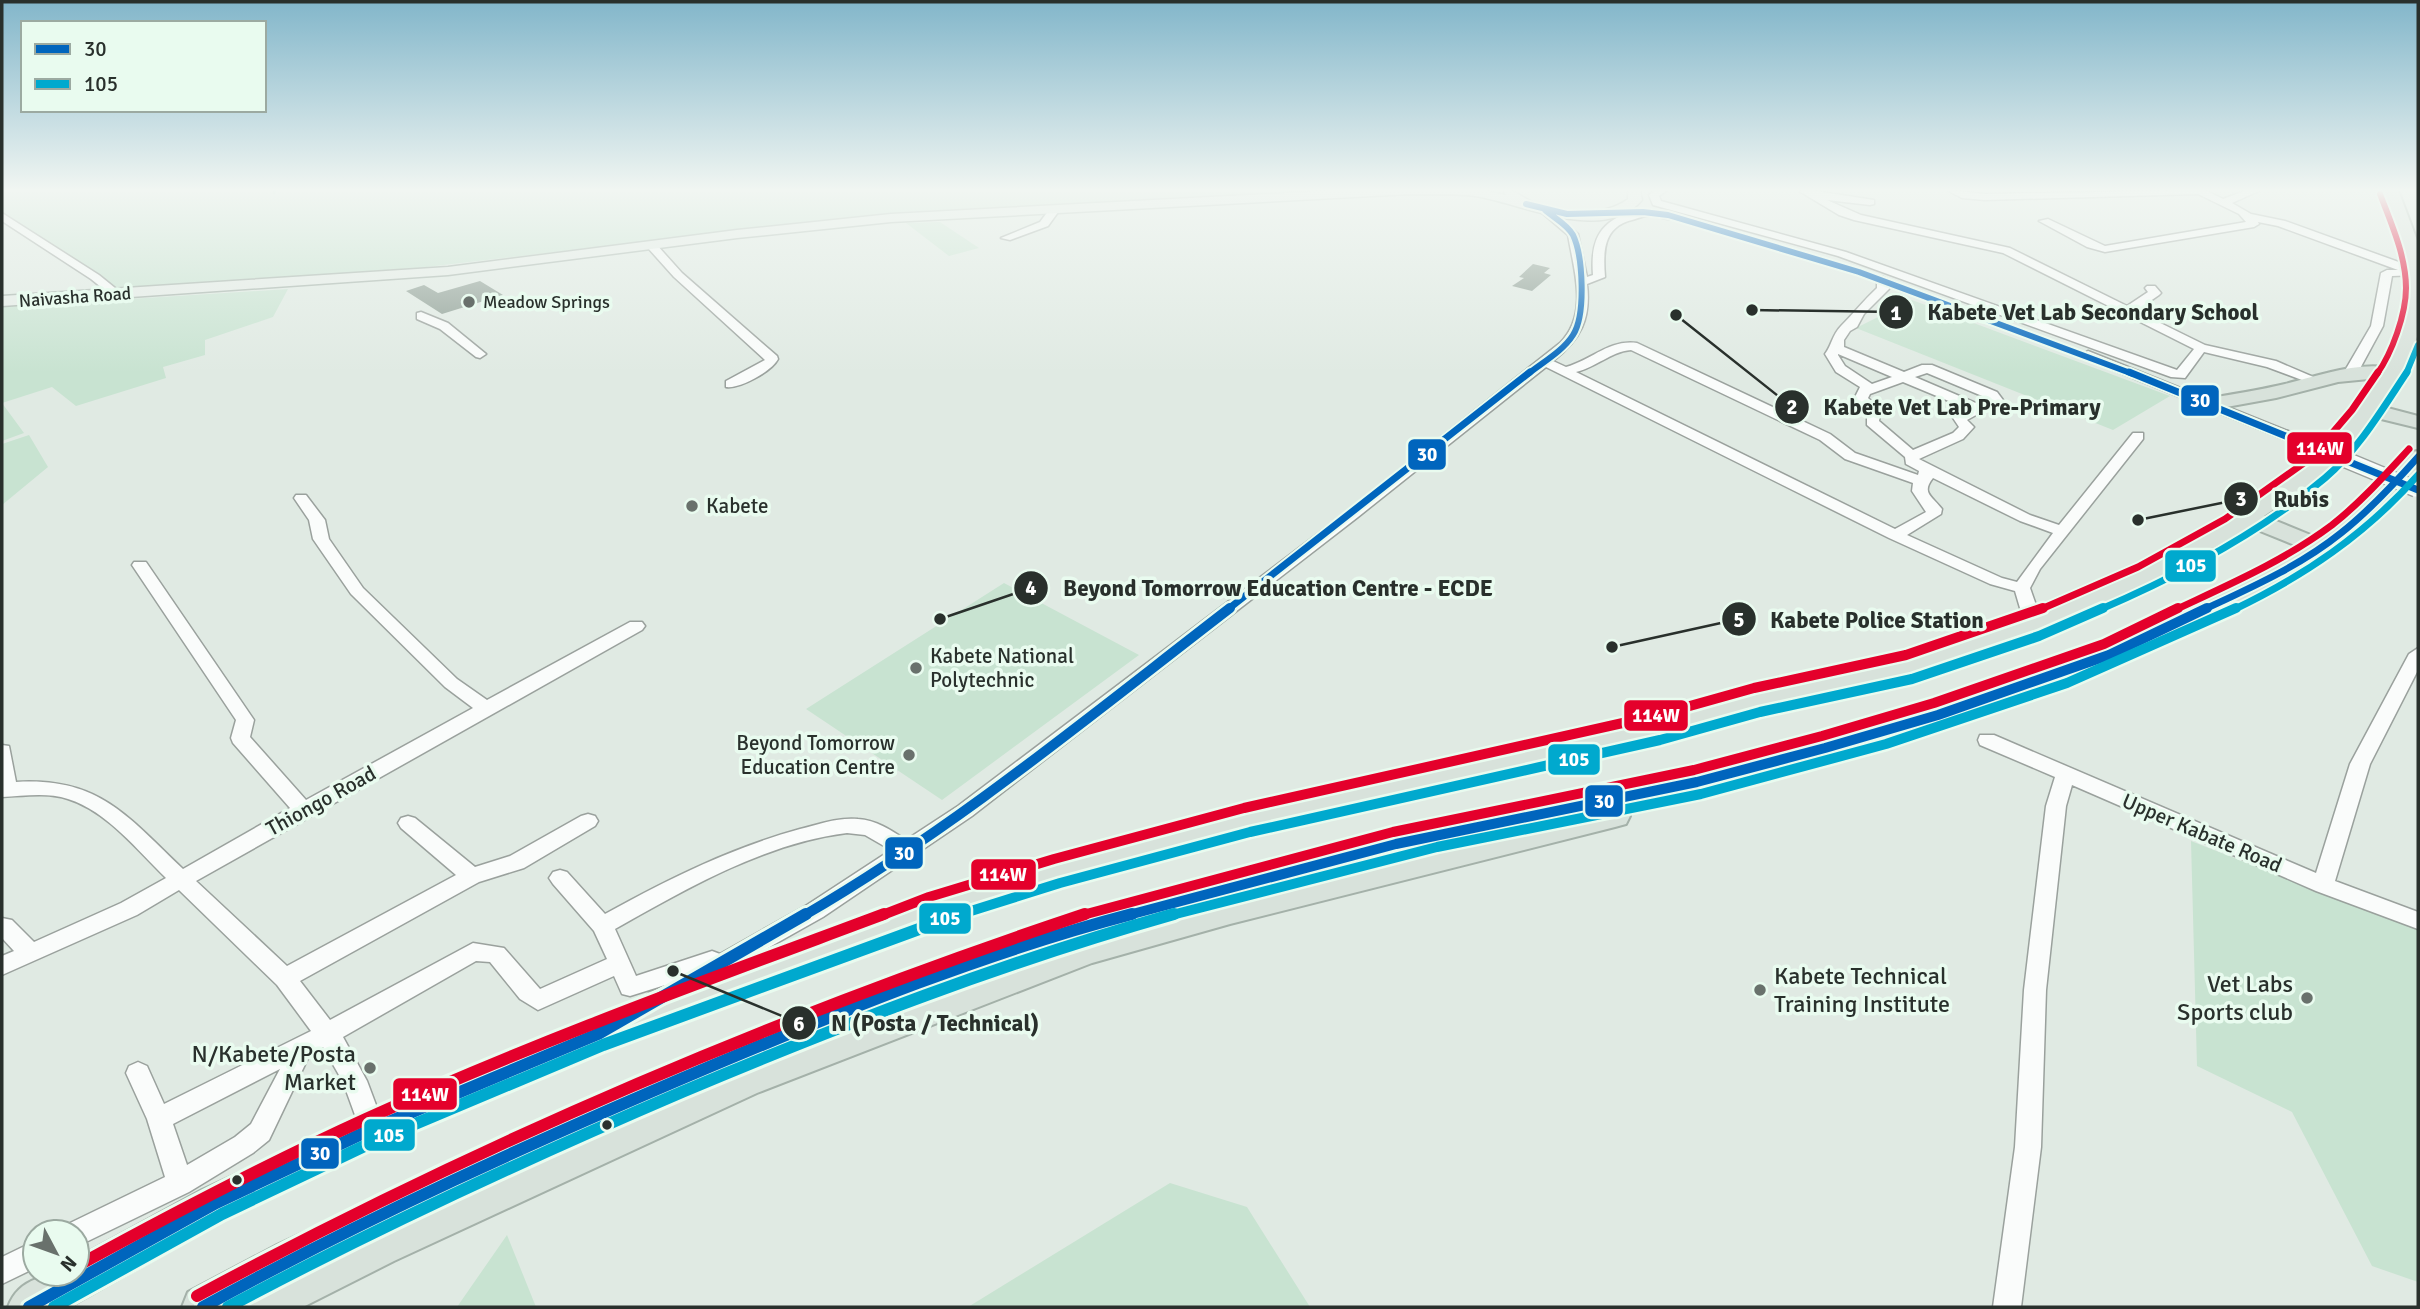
<svg xmlns="http://www.w3.org/2000/svg" width="2420" height="1309" font-family="Signika,sans-serif">
	<rect width="100%" height="100%" fill="#e0eae3"/>
	<!-- green -->
	<path fill="#c8e3d1" d="M 2,190 L 1366,190 L 900,212 L 401,270 L 119,289 L 2,213 Z
		M 940,222 L 979,248 L 949,256 L 906,223 Z
		M 288,289 L 273,317 L 205,340 L 205,355 L 163,367 L 166,378 L 76,406 L 52,387 L 2,403 L 24,433 L 2,441 L 2,307 Z
		M 1912,300 L 2170,396 L 2113,430 L 1856,328 Z
		M 29,435 L 48,467 L 2,505 L 2,444 Z
		M 1004,583 L 1139,655 L 942,800 L 806,709 Z
		M 2191,841 L 2418,930 L 2418,1282 L 2372,1266 L 2292,1112 L 2197,1066 Z
		M 1170,1183 L 1247,1207 L 1310,1307 L 968,1307 Z
		M 507,1235 L 536,1307 L 457,1307 Z"/>
	<g fill="none" stroke-linecap="round" stroke-linejoin="round">
		<!-- stream -->
		<path stroke="#8aba9c" stroke-width="2.5" d="M 274,193 L 275,190"/>
	</g>
	<!-- building -->
	<path fill="#8e9e94" d="M 1533,264 L 1550,268 L 1544,273 L 1551,275 L 1532,291 L 1512,286 L 1524,278 L 1519,277 Z
		M 480,281 L 503,295 L 442,314 L 406,291 L 424,285 L 438,293 Z"/>
	<g fill="none" stroke-linecap="round" stroke-linejoin="round">
		<!-- minor casing -->
		<g stroke="#9aa19d" stroke-width="3">
			<path id="minor" d="M 1655,190 L 1667,190 L 1659,196 L 1661,201 L 1846,252 L 2177,370 L 2194,349 L 2003,253 L 1854,220 L 1839,215 L 1799,191 L 1809,190 L 1874,200 L 1874,204 L 1870,205 L 1827,200 L 1861,215 L 2010,248 L 2127,306 L 2148,292 L 2145,288 L 2147,286 L 2155,286 L 2161,293 L 2159,295 L 2136,311 L 2205,345 L 2276,361 L 2325,382 L 2318,386 L 2267,367 L 2204,352 L 2185,378 L 2171,377 L 1838,256 L 1653,205 L 1649,195 Z
				M 1947,190 L 1985,194 L 2205,190 L 2223,199 L 2247,190 L 2261,190 L 2232,203 L 2251,214 L 2285,221 L 2418,269 L 2418,275 L 2392,276 L 2383,326 L 2357,374 L 2350,378 L 2343,374 L 2371,326 L 2381,273 L 2387,270 L 2398,270 L 2278,226 L 2258,222 L 2259,224 L 2254,227 L 2105,252 L 2087,247 L 2039,221 L 2048,219 L 2105,246 L 2246,222 L 2239,214 L 2198,194 L 1985,200 L 1962,198 Z
				M 1052,206 L 1061,208 L 1048,226 L 1010,240 L 1001,238 L 1040,222 Z
				M 1541,208 L 1549,208 L 1578,234 L 1587,277 L 1593,275 C 1591,249 1595,227 1621,216 L 1610,215 L 1610,211 L 1654,210 L 1678,217 C 1671,222 1662,217 1652,216 C 1644,215 1640,218 1632,220 C 1603,227 1603,252 1605,277 L 1587,284 C 1591,319 1581,339 1553,361 L 1566,367 C 1592,360 1609,339 1637,343 L 1830,434 L 1855,453 L 1918,475 L 1919,471 L 1906,464 L 1905,457 L 1867,425 L 1867,411 L 1854,399 L 1860,387 L 1836,372 L 1825,354 C 1832,345 1832,335 1841,326 C 1853,314 1864,300 1877,288 L 1877,280 L 1883,277 L 1889,280 L 1889,289 L 1864,314 L 1857,327 L 1850,331 L 1844,340 L 1844,347 L 1904,372 L 1922,365 L 1932,365 L 1997,392 L 2003,400 L 1967,420 L 1974,427 L 1963,439 L 1919,459 L 2030,515 L 2059,525 L 2133,433 L 2143,433 L 2143,439 L 2040,569 L 2030,588 L 2043,625 L 2040,629 L 2034,630 L 2025,625 L 2015,591 L 1990,584 L 1889,538 L 1546,367 L 1358,517 L 972,816 L 823,917 L 656,1011 L 648,1008 L 644,1001 L 648,994 L 665,985 L 630,996 L 622,994 L 614,976 L 538,1010 L 520,999 L 490,962 L 476,961 L 343,1037 L 367,1081 L 385,1129 L 381,1137 L 372,1140 L 363,1137 L 343,1082 L 323,1047 L 310,1054 L 269,1140 L 253,1153 L 189,1192 L 86,1242 L 77,1246 L 77,1232 L 64,1232 L 68,1224 L 165,1177 L 147,1119 L 126,1073 L 129,1066 L 138,1062 L 147,1066 L 164,1104 L 311,1031 L 277,985 L 179,890 L 137,915 L 2,975 L 2,956 L 14,951 L 2,938 L 2,918 L 12,920 L 34,942 L 121,903 L 166,878 C 138,851 107,811 68,799 C 47,792 23,796 2,797 L 2,745 L 9,746 L 16,782 C 99,777 127,816 183,869 L 290,808 L 233,743 L 231,738 L 236,720 L 132,565 L 134,562 L 146,562 L 254,720 L 250,737 L 306,800 L 473,708 L 445,687 L 351,594 L 313,539 L 309,520 L 294,498 L 296,495 L 306,495 L 325,520 L 329,539 L 363,588 L 457,679 L 487,700 L 630,622 L 642,622 L 645,626 L 642,630 L 196,881 L 287,966 L 456,875 L 401,828 L 398,823 L 401,818 L 408,816 L 415,818 L 475,867 L 510,856 L 581,816 L 588,814 L 595,816 L 598,821 L 595,826 L 524,868 L 479,882 L 300,981 L 330,1020 L 473,943 L 504,948 L 540,989 L 607,959 L 594,931 L 553,884 L 549,878 L 553,872 L 560,870 L 567,872 L 605,914 C 668,879 731,848 800,829 C 819,824 839,817 858,819 C 876,820 891,830 906,840 L 958,806 L 1348,511 L 1560,343 C 1589,314 1574,271 1568,235 L 1541,212 ZM 1631,350 L 1820,440 L 1845,459 L 1913,483 L 1912,491 L 1926,512 L 1895,529 L 1576,372 C 1597,367 1610,352 1631,350 ZM 1838,355 L 1838,354 L 1892,377 L 1872,384 L 1845,366 ZM 1927,373 L 1987,398 L 1988,399 L 1978,404 L 1915,377 ZM 1903,382 L 1968,409 L 1953,418 L 1959,427 L 1953,433 L 1913,450 L 1879,421 L 1881,410 L 1868,398 L 1870,394 ZM 1933,478 L 2020,521 L 2053,533 L 2017,582 L 2002,578 L 1907,535 L 1941,514 L 1942,509 C 1932,496 1921,493 1933,478 ZM 847,833 L 865,835 L 891,850 L 807,905 L 720,954 L 712,951 L 636,976 L 615,929 C 686,889 765,843 847,833 ZM 280,1069 L 251,1124 L 235,1137 L 187,1165 L 173,1124 Z
				M 2,213 L 99,275 L 120,292 L 120,296 L 112,296 L 91,279 L 2,221 Z
				M 648,244 L 656,244 L 682,273 L 777,356 L 778,359 C 772,371 740,389 726,387 L 726,381 L 765,360 L 674,277 L 648,248 Z
				M 421,312 L 448,323 L 486,354 L 480,358 L 476,357 L 440,329 L 417,319 L 417,313 Z
				M 2088,351 L 2308,439 L 2310,442 L 2308,445 L 2298,445 L 2084,358 L 2082,355 Z
				M 2418,648 L 2418,670 L 2370,764 L 2335,881 L 2418,912 L 2418,929 L 2316,891 L 2072,785 L 2066,806 L 2046,990 L 2041,1147 L 2021,1307 L 1993,1307 L 2015,1147 L 2024,990 L 2046,806 L 2055,777 L 1980,745 L 1978,740 L 1980,735 L 1994,735 L 2316,873 L 2350,764 L 2409,654 Z
				M 35,1241 L 35,1268 L 2,1284 L 2,1257 Z"/>
		</g>
		<!-- major casing -->
		<g stroke="#a4b1a9" stroke-width="3">
			<path id="major" d="M 1343,190 L 1482,190 L 1506,195 L 1503,190 C 1517,190 1519,196 1532,202 C 1559,214 1603,218 1628,199 L 1628,190 L 1640,190 L 1642,200 C 1604,245 1521,203 1475,196 C 1454,193 1431,195 1410,194 L 891,222 L 737,238 L 448,275 L 2,306 L 2,296 L 448,267 L 737,230 L 891,214 Z"/>
		</g>
		<!-- highway casing -->
		<g stroke="#a4b1a9" stroke-width="4">
			<path id="highway" d="M 2383,190 L 2398,190 L 2418,243 L 2418,333 L 2411,359 L 2380,406 L 2418,416 L 2418,428 L 2373,417 L 2327,472 L 2264,516 L 2318,538 L 2374,492 L 2410,452 L 2418,451 L 2418,470 C 2396,495 2373,521 2346,540 C 2300,574 2249,598 2198,622 C 2017,709 1820,767 1624,808 L 1630,816 L 1626,824 L 1615,827 L 1230,924 L 1092,963 L 757,1093 L 394,1261 L 303,1307 L 182,1307 L 188,1292 L 277,1245 L 538,1122 L 788,1018 L 927,966 L 1093,911 L 1396,833 L 1697,772 L 1928,708 L 2100,649 L 2245,581 L 2302,548 L 2250,527 L 2152,583 L 2043,631 L 1918,673 L 1759,709 L 1657,737 L 1247,831 L 1057,883 L 943,918 L 611,1045 L 385,1141 L 230,1216 L 69,1307 L 8,1307 C 19,1277 48,1274 77,1274 L 77,1258 L 202,1190 L 359,1117 L 585,1023 L 922,900 L 1057,859 L 1247,809 L 1657,719 L 1757,691 L 1904,660 L 2025,619 L 2134,573 L 2224,524 L 2311,462 L 2355,414 L 2379,378 L 2338,382 L 2276,398 L 2210,410 L 2203,408 L 2200,404 L 2203,400 L 2210,398 C 2235,394 2260,390 2285,384 C 2318,376 2352,363 2386,367 C 2420,309 2405,249 2383,190 ZM 1482,837 L 1290,884 L 1396,855 Z"/>
		</g>
		<!-- minor -->
		<use href="#minor" fill="#fafcfb" fill-rule="evenodd"/>
		<!-- major -->
		<use href="#major" fill="#e5ece7" fill-rule="evenodd"/>
		<!-- highway -->
		<use href="#highway" fill="#d8e2db" fill-rule="evenodd"/>
		<!-- minor-bridge casing -->
		<g stroke="#9aa19d" stroke-width="18" stroke-linecap="butt">
			<path id="minor-bridge" d="M 2303,442 L 2416,489"/>
		</g>
		<!-- minor-bridge -->
		<use href="#minor-bridge" stroke="#fafcfb" stroke-width="15"/>
		<!-- bus-1-far3 casing -->
		<g stroke="#e9fbef" stroke-width="10">
			<path id="bus-1-far3" d="M 1526,204 L 1567,214 L 1643,212 L 1668,215 L 1859,272 L 2133,374
				M 1528,374 C 1543,362 1563,351 1573,335 C 1586,315 1583,256 1573,235 C 1567,224 1554,218 1545,210"/>
		</g>
		<!-- bus-1-far2 casing -->
		<g stroke="#e9fbef" stroke-width="11">
			<path id="bus-1-far2" d="M 2129,372 L 2418,490
				M 1227,610 L 1530,372
				M 2203,610 C 2250,588 2300,566 2341,533 C 2369,511 2394,484 2418,457"/>
		</g>
		<!-- bus-1-far1 casing -->
		<g stroke="#e9fbef" stroke-width="15">
			<path id="bus-1-far1" d="M 803,916 C 955,828 1091,715 1230,608
				M 1125,916 L 1396,844 L 1697,782 L 1825,748 L 1938,715 L 2109,655 L 2207,608"/>
		</g>
		<!-- bus-1 casing -->
		<g stroke="#e9fbef" stroke-width="18">
			<path id="bus-1" d="M 29,1307 L 216,1203 L 372,1129 L 598,1034 L 806,914
				M 203,1307 C 367,1217 537,1140 709,1067 C 847,1009 987,952 1132,914"/>
		</g>
		<!-- bus-2-far3 casing -->
		<g stroke="#e9fbef" stroke-width="10">
			<path id="bus-2-far3" d="M 2406,374 L 2418,345"/>
		</g>
		<!-- bus-2-far2 casing -->
		<g stroke="#e9fbef" stroke-width="11">
			<path id="bus-2-far2" d="M 2099,610 C 2176,577 2261,532 2325,478 C 2359,449 2383,408 2407,372
				M 2233,610 C 2304,576 2365,535 2418,475"/>
		</g>
		<!-- bus-2-far1 casing -->
		<g stroke="#e9fbef" stroke-width="15">
			<path id="bus-2-far1" d="M 955,916 L 1060,883 L 1250,832 L 1660,740 L 1760,712 L 1912,679 L 2039,636 L 2103,608
				M 1168,916 L 1437,847 L 1701,794 L 1886,744 L 2067,683 L 2236,608"/>
		</g>
		<!-- bus-2 casing -->
		<g stroke="#e9fbef" stroke-width="18">
			<path id="bus-2" d="M 54,1307 L 222,1214 L 377,1140 L 603,1045 L 960,914
				M 228,1307 C 376,1228 528,1158 682,1092 C 843,1024 1005,962 1174,914"/>
		</g>
		<!-- bus-3-far3 casing -->
		<g stroke="#e9fbef" stroke-width="10">
			<path id="bus-3-far3" d="M 2377,374 C 2392,353 2406,314 2406,288 C 2406,256 2391,223 2380,194"/>
		</g>
		<!-- bus-3-far2 casing -->
		<g stroke="#e9fbef" stroke-width="11">
			<path id="bus-3-far2" d="M 2039,610 L 2138,567 L 2225,519 L 2311,458 L 2352,410 L 2378,372
				M 2175,610 C 2228,585 2284,561 2332,525 C 2360,503 2385,475 2409,449"/>
		</g>
		<!-- bus-3-far1 casing -->
		<g stroke="#e9fbef" stroke-width="15">
			<path id="bus-3-far1" d="M 880,916 L 929,897 L 1054,859 L 1244,808 L 1654,716 L 1754,688 L 1906,655 L 2043,608
				M 1079,916 L 1393,832 L 1694,770 L 1822,736 L 1934,703 L 2104,644 L 2178,608"/>
		</g>
		<!-- bus-3 casing -->
		<g stroke="#e9fbef" stroke-width="18">
			<path id="bus-3" d="M 77,1266 C 172,1214 267,1164 366,1119 C 535,1042 710,979 884,914
				M 197,1296 C 481,1143 779,1016 1085,914"/>
		</g>
		<!-- bus-1-far3 -->
		<use href="#bus-1-far3" stroke="#0065bd" stroke-width="6"/>
		<!-- bus-1-far2 -->
		<use href="#bus-1-far2" stroke="#0065bd" stroke-width="7"/>
		<!-- bus-1-far1 -->
		<use href="#bus-1-far1" stroke="#0065bd" stroke-width="10"/>
		<!-- bus-1 -->
		<use href="#bus-1" stroke="#0065bd" stroke-width="12"/>
		<!-- bus-2-far3 -->
		<use href="#bus-2-far3" stroke="#00a9ce" stroke-width="6"/>
		<!-- bus-2-far2 -->
		<use href="#bus-2-far2" stroke="#00a9ce" stroke-width="7"/>
		<!-- bus-2-far1 -->
		<use href="#bus-2-far1" stroke="#00a9ce" stroke-width="10"/>
		<!-- bus-2 -->
		<use href="#bus-2" stroke="#00a9ce" stroke-width="12"/>
		<!-- bus-3-far3 -->
		<use href="#bus-3-far3" stroke="#e4002b" stroke-width="6"/>
		<!-- bus-3-far2 -->
		<use href="#bus-3-far2" stroke="#e4002b" stroke-width="7"/>
		<!-- bus-3-far1 -->
		<use href="#bus-3-far1" stroke="#e4002b" stroke-width="10"/>
		<!-- bus-3 -->
		<use href="#bus-3" stroke="#e4002b" stroke-width="12"/>
	</g>
	<!-- sky -->
	<linearGradient id="sky" x2="0" y2="1"><stop stop-color="#82b6ca"/><stop offset="0.51" stop-color="#f1f6f2"/><stop offset="1" stop-color="#f1f6f2" stop-opacity="0"/></linearGradient>
	<rect width="2420" height="373" fill="url(#sky)"/>
	<!-- markers -->
	<g fill="#69716c" stroke="#e9fbef" stroke-width="2.5">
		<circle cx="469" cy="302" r="7"/>
		<circle cx="692" cy="506" r="7"/>
		<circle cx="916" cy="668" r="7"/>
		<circle cx="909" cy="755" r="7"/>
		<circle cx="1760" cy="990" r="7"/>
		<circle cx="2307" cy="998" r="7"/>
		<circle cx="370" cy="1068" r="7"/>
	</g>
	<g fill="#29302c" stroke="#e9fbef" stroke-width="2.5">
		<circle cx="607" cy="1125" r="6"/>
		<circle cx="237" cy="1180" r="6"/>
	</g>
	<g text-anchor="middle" stroke-width="7" stroke-linejoin="round" paint-order="stroke">
		<!-- far-street labels -->
		<g font-size="18" fill="#29302c" stroke="#e9fbef">
			<text transform="translate(75 297) rotate(-4)" y="6">Naivasha Road</text>
		</g>
		<!-- far-poi labels -->
		<g font-size="18" fill="#29302c" stroke="#e9fbef" text-anchor="start">
			<text x="483" y="308">Meadow Springs</text>
		</g>
		<!-- poi labels -->
		<g font-size="21" fill="#29302c" stroke="#e9fbef" text-anchor="start">
			<text x="706" y="513">Kabete</text>
			<text x="930" y="663">Kabete National<tspan x="930" dy="24">Polytechnic</tspan></text>
			<text x="895" y="750" text-anchor="end">Beyond Tomorrow<tspan x="895" dy="24">Education Centre</tspan></text>
		</g>
		<!-- street labels -->
		<g font-size="21" fill="#29302c" stroke="#e9fbef">
			<text transform="translate(321 801) rotate(-29)" y="7">Thiongo Road</text>
			<text transform="translate(2202 833) rotate(23)" y="7">Upper Kabate Road</text>
		</g>
		<!-- near-poi labels -->
		<g font-size="24" fill="#29302c" stroke="#e9fbef" text-anchor="end">
			<text x="1774" y="984" text-anchor="start">Kabete Technical<tspan x="1774" dy="28">Training Institute</tspan></text>
			<text x="2293" y="992">Vet Labs<tspan x="2293" dy="28">Sports club</tspan></text>
			<text x="356" y="1062">N/Kabete/Posta<tspan x="356" dy="28">Market</tspan></text>
		</g>
	</g>
	<!-- callouts -->
	<path fill="none" stroke="#29302c" stroke-width="2.5" d="M1752 310L1896 312M1676 315L1792 407M2138 520L2241 499M940 619L1031 588M1612 647L1739 619M673 971L799 1023"/>
	<g fill="#29302c" stroke="#e9fbef" stroke-width="2.5">
		<circle cx="1752" cy="310" r="7"/>
		<circle cx="1676" cy="315" r="7"/>
		<circle cx="2138" cy="520" r="7"/>
		<circle cx="940" cy="619" r="7"/>
		<circle cx="1612" cy="647" r="7"/>
		<circle cx="673" cy="971" r="7"/>
		<circle cx="1896" cy="312" r="18"/>
		<circle cx="1792" cy="407" r="18"/>
		<circle cx="2241" cy="499" r="18"/>
		<circle cx="1031" cy="588" r="18"/>
		<circle cx="1739" cy="619" r="18"/>
		<circle cx="799" cy="1023" r="18"/>
	</g>
	<g font-size="21" text-anchor="middle" font-weight="bold" fill="#fff">
		<text x="1896" y="320">1</text>
		<text x="1792" y="414">2</text>
		<text x="2241" y="506">3</text>
		<text x="1031" y="595">4</text>
		<text x="1739" y="627">5</text>
		<text x="799" y="1031">6</text>
	</g>
	<g font-size="23" text-anchor="middle" font-weight="bold" fill="#29302c" stroke="#e9fbef" stroke-width="7" stroke-linejoin="round" paint-order="stroke">
		<text x="2093" y="320">Kabete Vet Lab Secondary School</text>
		<text x="1962" y="415">Kabete Vet Lab Pre-Primary</text>
		<text x="2301" y="507">Rubis</text>
		<text x="1278" y="596">Beyond Tomorrow Education Centre - ECDE</text>
		<text x="1877" y="628">Kabete Police Station</text>
		<text x="935" y="1031">N (Posta / Technical)</text>
	</g>
	<g stroke="#e9fbef" stroke-width="2.5">
		<rect x="2180" y="384" width="40" height="33" rx="7" fill="#0065bd"/>
		<rect x="2286" y="431" width="67" height="34" rx="7" fill="#e4002b"/>
		<rect x="1407" y="438" width="40" height="33" rx="7" fill="#0065bd"/>
		<rect x="2164" y="549" width="53" height="34" rx="7" fill="#00a9ce"/>
		<rect x="1623" y="699" width="66" height="33" rx="7" fill="#e4002b"/>
		<rect x="1547" y="743" width="54" height="33" rx="7" fill="#00a9ce"/>
		<rect x="1584" y="784" width="40" height="34" rx="7" fill="#0065bd"/>
		<rect x="884" y="836" width="40" height="34" rx="7" fill="#0065bd"/>
		<rect x="970" y="858" width="67" height="33" rx="7" fill="#e4002b"/>
		<rect x="918" y="902" width="54" height="33" rx="7" fill="#00a9ce"/>
		<rect x="392" y="1077" width="66" height="34" rx="7" fill="#e4002b"/>
		<rect x="363" y="1118" width="53" height="34" rx="7" fill="#00a9ce"/>
		<rect x="300" y="1137" width="40" height="33" rx="7" fill="#0065bd"/>
	</g>
	<g font-size="19" text-anchor="middle" font-weight="bold" fill="#fff">
		<text x="2200" y="407">30</text>
		<text x="2320" y="455">114W</text>
		<text x="1427" y="461">30</text>
		<text x="2191" y="572">105</text>
		<text x="1656" y="722">114W</text>
		<text x="1574" y="766">105</text>
		<text x="1604" y="808">30</text>
		<text x="904" y="860">30</text>
		<text x="1003" y="881">114W</text>
		<text x="945" y="925">105</text>
		<text x="425" y="1101">114W</text>
		<text x="389" y="1142">105</text>
		<text x="320" y="1160">30</text>
	</g>
	<!-- border -->
	<rect width="2420" height="1309" fill="none" stroke="#29302c" stroke-width="7"/>
	<!-- legend -->
	<rect x="21" y="21" width="245" height="91" fill="#e9fbef" stroke="#9caaa1" stroke-width="2"/>
	<rect x="35" y="44" width="35" height="10" fill="#0065bd" stroke="#9caaa1" stroke-width="2"/>
	<text x="84" y="56" font-size="21" fill="#29302c">30</text>
	<rect x="35" y="79" width="35" height="10" fill="#00a9ce" stroke="#9caaa1" stroke-width="2"/>
	<text x="84" y="91" font-size="21" fill="#29302c">105</text>
	<!-- north arrow -->
	<g transform="translate(56 1253) rotate(131)"><circle r="33" fill="#e9fbef" stroke="#9caaa1" stroke-width="2"/>
	<path d="M0-5L12 26L0 18L-12 26Z" fill="#69716c"/>
	<text y="-10" font-size="19" font-weight="bold" text-anchor="middle" fill="#29302c">N</text>
	</g>
</svg>
